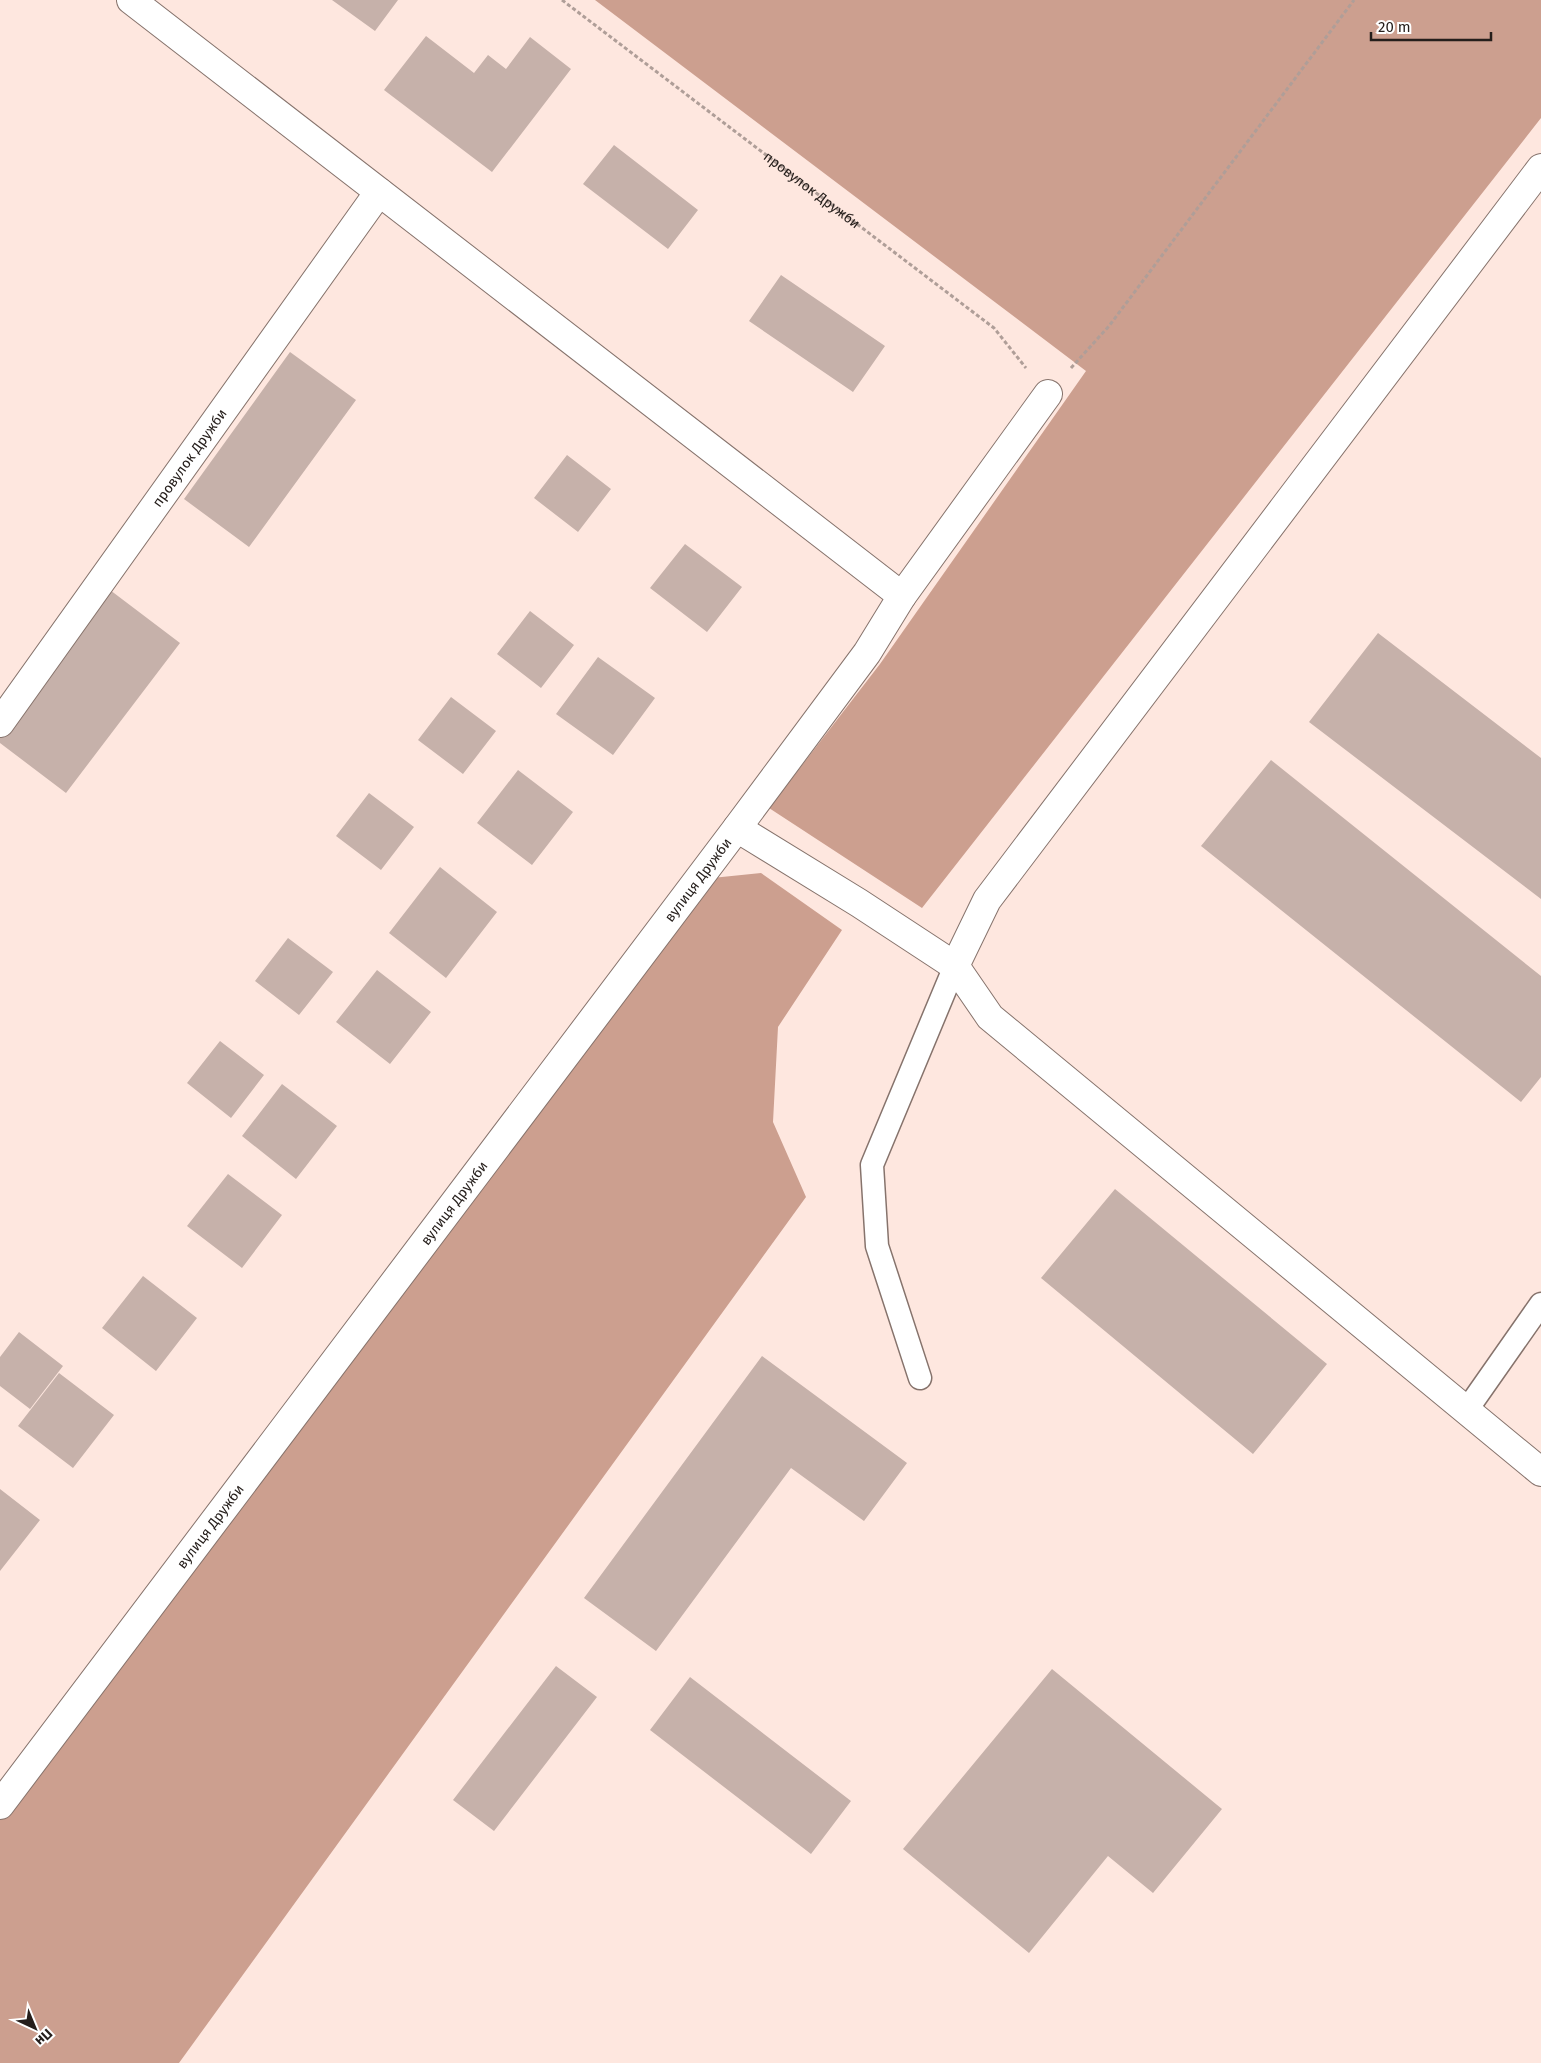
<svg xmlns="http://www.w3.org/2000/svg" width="1541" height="2063" font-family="'Fira Sans',sans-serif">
	<rect width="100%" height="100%" fill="#fee7df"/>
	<!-- forest -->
	<path fill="#cc9f8f" d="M 595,0 L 1541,0 L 1541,118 L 922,908 L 769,808 L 880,664 L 1086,371 Z
		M 761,873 L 842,930 L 778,1027 L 773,1122 L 806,1197 L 179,2063 L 0,2063 L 0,1815 L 712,878 Z"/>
	<!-- building -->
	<path fill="#c6b1aa" d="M 332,0 L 398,0 L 375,31 Z
		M 426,36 L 474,73 L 488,55 L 506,69 L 530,37 L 571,69 L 492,172 L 384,90 Z
		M 614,145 L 698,210 L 668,249 L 583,184 Z
		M 781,275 L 885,346 L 853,392 L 749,321 Z
		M 290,352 L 356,400 L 249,547 L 184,499 Z
		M 567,455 L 611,489 L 578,532 L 534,498 Z
		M 685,544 L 742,587 L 707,632 L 650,588 Z
		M 110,590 L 180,643 L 66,793 L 0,743 L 0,735 Z
		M 530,611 L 574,645 L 541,688 L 497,654 Z
		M 1378,633 L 1541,758 L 1541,899 L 1309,722 Z
		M 598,657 L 655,698 L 613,755 L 556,714 Z
		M 451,697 L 496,731 L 463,774 L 418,740 Z
		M 1271,760 L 1541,976 L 1541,1077 L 1521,1102 L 1201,846 Z
		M 518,770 L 573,812 L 532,865 L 477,823 Z
		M 369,793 L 414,827 L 381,870 L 336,836 Z
		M 440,867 L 497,912 L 446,978 L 389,933 Z
		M 288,938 L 333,972 L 299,1015 L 255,981 Z
		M 377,970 L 431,1012 L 390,1064 L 336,1022 Z
		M 220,1041 L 264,1075 L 231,1118 L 187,1083 Z
		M 282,1084 L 337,1126 L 296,1179 L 242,1136 Z
		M 228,1174 L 282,1215 L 242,1268 L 187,1226 Z
		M 1115,1189 L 1327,1364 L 1253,1454 L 1041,1278 Z
		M 143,1276 L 197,1318 L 156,1371 L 102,1328 Z
		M 19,1332 L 63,1366 L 30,1409 L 0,1386 L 0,1357 Z
		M 762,1356 L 907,1463 L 864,1521 L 791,1468 L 656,1651 L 584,1598 Z
		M 59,1373 L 114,1415 L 73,1468 L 18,1426 Z
		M 0,1489 L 40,1520 L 0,1571 Z
		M 556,1666 L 597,1697 L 494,1831 L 453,1800 Z
		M 1052,1669 L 1222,1809 L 1153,1893 L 1108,1856 L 1029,1953 L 903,1849 Z
		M 690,1677 L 851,1801 L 811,1854 L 650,1730 Z"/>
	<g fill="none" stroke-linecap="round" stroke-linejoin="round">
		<!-- lane casing -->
		<g stroke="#86736c" stroke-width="25">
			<path id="lane" d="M 920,1378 L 877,1246 L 872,1165 L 955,966
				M 1466,1411 L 1541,1304"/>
		</g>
		<!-- street casing -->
		<g stroke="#86736c" stroke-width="30">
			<g id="street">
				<path d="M 131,0 L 902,596 L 1048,394"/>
				<path id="s2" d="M 0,723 L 379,192"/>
				<path d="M 737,828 L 859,903 L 955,966"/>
				<path id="s3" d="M 0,1805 L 737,828 L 867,653 L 902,596"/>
			</g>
		</g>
		<!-- secondary casing -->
		<g stroke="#86736c" stroke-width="30">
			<path id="secondary" d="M 1541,168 L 987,900 L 955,966 L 990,1017 L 1541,1472"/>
		</g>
		<!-- path -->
		<g stroke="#af9e98" stroke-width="3" stroke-dasharray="4 2.5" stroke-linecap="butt">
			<path id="s1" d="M 562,0 L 994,328 L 1026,368"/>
			<path d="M 1071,368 L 1109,326 L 1354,0"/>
		</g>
		<!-- lane -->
		<use href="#lane" stroke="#fff" stroke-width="22"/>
		<!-- street -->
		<use href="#street" stroke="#fff" stroke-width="28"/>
		<!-- secondary -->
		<use href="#secondary" stroke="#fff" stroke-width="28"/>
	</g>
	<g text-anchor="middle" stroke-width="4" stroke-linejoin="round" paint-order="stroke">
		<!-- street labels -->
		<g font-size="14" fill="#251e1b" stroke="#fff">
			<text dy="5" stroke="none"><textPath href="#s1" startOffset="314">провулок Дружби</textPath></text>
			<text dy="5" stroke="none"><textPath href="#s2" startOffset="326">провулок Дружби</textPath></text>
			<text dy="5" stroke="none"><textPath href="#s3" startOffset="1159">вулиця Дружби</textPath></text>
			<text dy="5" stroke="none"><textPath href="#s3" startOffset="754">вулиця Дружби</textPath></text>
			<text dy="5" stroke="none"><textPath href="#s3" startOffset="349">вулиця Дружби</textPath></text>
		</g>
	</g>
	<!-- north arrow -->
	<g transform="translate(35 2028) rotate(136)" stroke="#ffffff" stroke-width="4" paint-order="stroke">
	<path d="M0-4L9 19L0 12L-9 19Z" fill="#251e1b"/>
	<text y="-8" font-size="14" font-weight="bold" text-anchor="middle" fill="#251e1b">Пн</text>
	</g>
	<!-- scale -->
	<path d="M1371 32v8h120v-8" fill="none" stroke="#251e1b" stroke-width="2.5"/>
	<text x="1378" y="32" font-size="15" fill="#251e1b" stroke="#ffffff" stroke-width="4" paint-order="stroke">20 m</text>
</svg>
